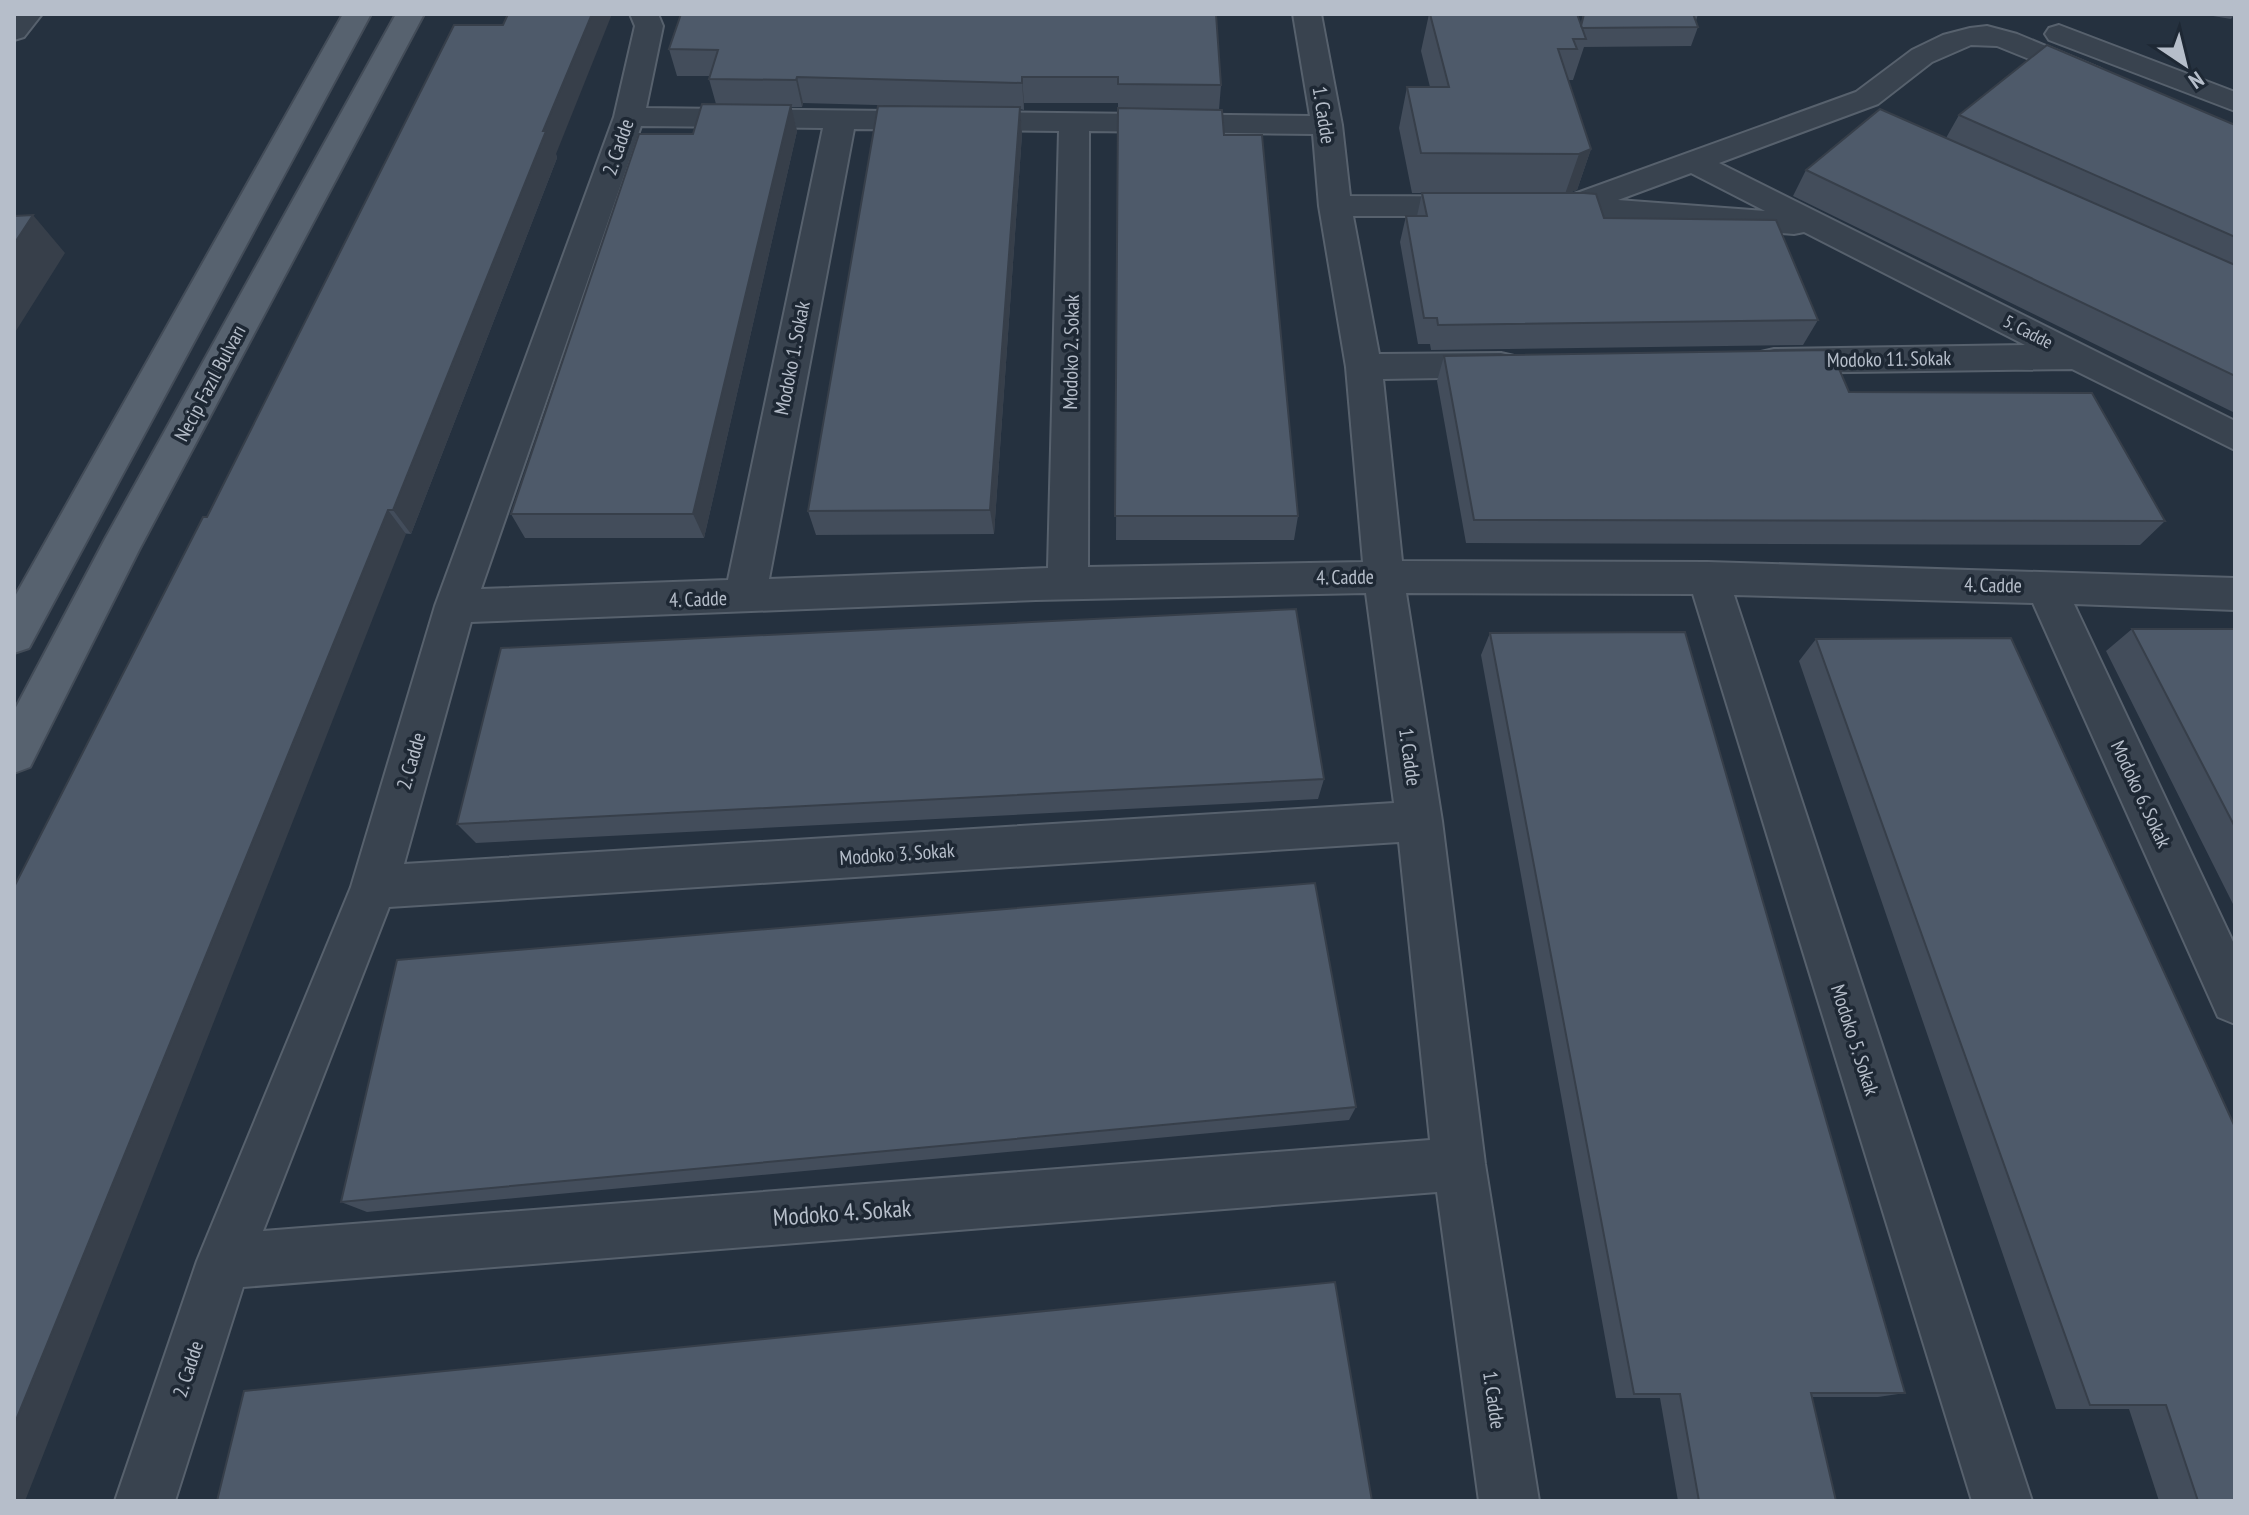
<svg xmlns="http://www.w3.org/2000/svg" width="2249" height="1515" font-family="'PT Sans Narrow',sans-serif">
	<rect width="100%" height="100%" fill="#25313f"/>
	<g fill="none" stroke-linecap="round" stroke-linejoin="round">
		<!-- minor casing -->
		<g stroke="#57616d" stroke-width="4">
			<path id="minor" d="M 14,14 L 42,14 L 24,37 L 14,40 Z
				M 630,14 L 658,14 L 663,26 L 646,108 L 1310,116 L 1293,14 L 1321,14 L 1342,125 L 1350,196 L 1566,197 L 1856,92 L 1912,50 L 1943,35 L 1970,28 L 1987,26 L 2017,34 L 2101,69 L 2106,75 L 2101,81 L 2091,84 L 1997,46 L 1971,45 L 1932,62 L 1878,104 L 1719,163 L 2235,421 L 2235,450 L 2072,369 L 1774,373 L 1761,370 L 1756,361 L 1761,352 L 1774,349 L 2025,345 L 1804,232 L 1794,234 L 1575,216 L 1353,216 L 1379,354 L 1501,353 L 1514,356 L 1519,365 L 1514,374 L 1501,377 L 1383,379 L 1402,561 L 1708,562 L 2235,578 L 2235,610 L 2074,604 L 2235,946 L 2235,1024 L 2218,1017 L 2033,603 L 1734,595 L 2032,1501 L 1972,1501 L 1693,594 L 1406,593 L 1442,821 L 1485,1164 L 1539,1501 L 1479,1501 L 1437,1192 L 243,1287 L 175,1501 L 115,1501 L 197,1261 L 351,887 L 435,606 L 614,117 L 635,26 ZM 641,126 L 823,128 L 728,580 L 481,589 ZM 854,129 L 1059,131 L 1048,568 L 769,579 ZM 1089,131 L 1313,134 L 1319,206 L 1346,367 L 1363,562 L 1088,567 ZM 1691,173 L 1765,211 L 1618,200 ZM 1366,593 L 1394,803 L 404,864 L 471,622 L 1036,600 ZM 1399,842 L 1430,1140 L 263,1231 L 389,907 Z
				M 2059,25 L 2235,92 L 2235,111 L 2049,40 L 2045,34 L 2049,28 Z"/>
		</g>
		<!-- major casing -->
		<g stroke="#434c58" stroke-width="4">
			<path id="major" d="M 343,14 L 371,14 L 29,648 L 14,653 L 14,598 Z
				M 396,14 L 424,14 L 139,550 L 30,767 L 14,773 L 14,711 L 105,539 Z"/>
		</g>
		<!-- minor -->
		<use href="#minor" fill="#39434f" fill-rule="evenodd"/>
		<!-- major -->
		<use href="#major" fill="#57626f" fill-rule="evenodd"/>
	</g>
	<!-- wall -->
	<path fill="#434d5b" d="M 681,14 L 1221,85 L 1219,110 L 1298,516 L 1294,540 L 1116,540 L 1118,103 L 1024,103 L 1024,110 L 1020,109 L 1022,134 L 994,534 L 816,535 L 808,511 L 912,106 L 803,103 L 802,107 L 791,107 L 797,131 L 704,538 L 525,538 L 511,514 L 693,134 L 716,104 L 709,79 L 710,76 L 677,76 L 669,49 Z
		M 1429,14 L 1577,14 L 1581,24 L 1583,14 L 1698,14 L 1696,21 L 1698,27 L 1691,46 L 1584,47 L 1573,80 L 1568,80 L 1591,149 L 1577,190 L 1568,193 L 1604,218 L 1818,320 L 1803,345 L 1431,350 L 1430,344 L 1418,344 L 1400,242 L 1406,216 L 1417,216 L 1422,193 L 1412,193 L 1399,128 L 1407,87 L 1430,87 L 1421,51 Z
		M 2201,14 L 2235,14 L 2231,19 Z
		M 1959,115 L 2235,125 L 2235,413 L 1793,196 L 1806,170 L 1946,138 Z
		M 556,154 L 557,158 L 411,534 L 207,517 Z
		M 1444,356 L 1849,392 L 2165,521 L 2140,545 L 1466,543 L 1437,381 Z
		M 2132,629 L 2235,629 L 2235,908 L 2106,651 Z
		M 1490,633 L 1905,1393 L 1878,1397 L 1811,1397 L 1836,1501 L 1678,1501 L 1660,1398 L 1616,1398 L 1481,655 Z
		M 1816,639 L 2235,1501 L 2159,1501 L 2129,1409 L 2056,1409 L 1799,661 Z
		M 1324,779 L 1318,799 L 476,843 L 457,824 Z
		M 1356,1107 L 1349,1120 L 367,1212 L 341,1202 Z"/>
	<!-- shaded-wall -->
	<path fill="#373f4a" d="M 592,14 L 612,14 L 556,154 L 557,158 L 411,534 L 393,510 L 543,131 Z
		M 797,77 L 803,103 L 802,107 L 796,80 Z
		M 1022,77 L 1024,103 L 1024,110 L 1022,83 Z
		M 791,105 L 797,131 L 704,538 L 693,514 Z
		M 1020,107 L 1022,134 L 994,534 L 990,510 Z
		M 1591,149 L 1577,190 L 1565,194 L 1579,154 Z
		M 33,215 L 65,253 L 14,334 L 14,244 Z
		M 388,510 L 406,534 L 25,1501 L 14,1501 L 14,1425 Z"/>
	<!-- building -->
	<path fill="#4e5a6a" stroke="#373f4a" stroke-width="2" d="M 508,14 L 592,14 L 543,131 L 546,131 L 393,510 L 388,510 L 14,1425 L 14,887 L 203,517 L 207,517 L 454,25 L 503,25 Z
		M 681,14 L 1216,14 L 1221,85 L 1118,84 L 1118,77 L 1022,77 L 1022,83 L 797,77 L 796,80 L 709,79 L 718,50 L 669,49 Z
		M 1430,14 L 1577,14 L 1586,39 L 1573,39 L 1577,49 L 1558,49 L 1591,149 L 1579,154 L 1421,153 L 1407,87 L 1449,87 Z
		M 1584,14 L 1693,14 L 1698,27 L 1582,28 L 1581,26 Z
		M 2047,45 L 2235,125 L 2235,237 L 1959,115 Z
		M 702,104 L 791,105 L 693,514 L 511,514 L 639,134 L 693,134 Z
		M 878,106 L 1020,107 L 990,510 L 808,511 Z
		M 1118,108 L 1222,110 L 1224,135 L 1262,135 L 1298,516 L 1115,516 Z
		M 1880,109 L 2235,265 L 2235,376 L 1806,170 Z
		M 1422,193 L 1584,193 L 1596,194 L 1604,218 L 1776,220 L 1818,320 L 1438,325 L 1437,318 L 1424,318 L 1406,216 L 1427,216 Z
		M 33,215 L 14,244 L 14,216 Z
		M 1831,350 L 1849,392 L 2092,393 L 2165,521 L 1474,520 L 1444,356 Z
		M 1296,609 L 1324,779 L 457,824 L 501,648 Z
		M 2132,629 L 2235,629 L 2235,827 Z
		M 1685,632 L 1905,1393 L 1811,1393 L 1836,1501 L 1699,1501 L 1680,1394 L 1634,1394 L 1490,633 Z
		M 2011,638 L 2235,1127 L 2235,1501 L 2198,1501 L 2166,1405 L 2090,1405 L 1816,639 Z
		M 1315,883 L 1356,1107 L 341,1202 L 397,960 Z
		M 1335,1282 L 1372,1501 L 217,1501 L 244,1391 Z"/>
	<g text-anchor="middle" stroke-width="7" stroke-linejoin="round" paint-order="stroke">
		<!-- far-street labels -->
		<g font-size="18" fill="#b6beca" stroke="#1e2834">
			<text transform="translate(2028 332) rotate(27)" y="6">5. Cadde</text>
		</g>
		<!-- street labels -->
		<g font-size="20" fill="#b6beca" stroke="#1e2834">
			<text transform="translate(1324 115) rotate(81)" y="7">1. Cadde</text>
			<text transform="translate(618 147) rotate(-71)" y="7">2. Cadde</text>
			<text transform="translate(1071 352) rotate(-89)" y="7">Modoko 2. Sokak</text>
			<text transform="translate(792 358) rotate(-79)" y="7">Modoko 1. Sokak</text>
			<text transform="translate(1889 359) rotate(-1)" y="7">Modoko 11. Sokak</text>
			<text transform="translate(210 383) rotate(-62)" y="7">Necip Fazıl Bulvarı</text>
			<text transform="translate(1345 577) rotate(-1)" y="7">4. Cadde</text>
			<text transform="translate(1993 585) rotate(1)" y="7">4. Cadde</text>
			<text transform="translate(698 599) rotate(-2)" y="7">4. Cadde</text>
			<text transform="translate(1410 757) rotate(82)" y="7">1. Cadde</text>
			<text transform="translate(411 761) rotate(-74)" y="7">2. Cadde</text>
			<text transform="translate(2141 794) rotate(65)" y="7">Modoko 6. Sokak</text>
			<text transform="translate(897 854) rotate(-4)" y="7">Modoko 3. Sokak</text>
			<text transform="translate(1855 1040) rotate(72)" y="7">Modoko 5. Sokak</text>
			<text transform="translate(188 1369) rotate(-72)" y="7">2. Cadde</text>
			<text transform="translate(1494 1400) rotate(82)" y="7">1. Cadde</text>
		</g>
		<!-- near-street labels -->
		<g font-size="24" fill="#b6beca" stroke="#1e2834">
			<text transform="translate(842 1213) rotate(-4)" y="8">Modoko 4. Sokak</text>
		</g>
	</g>
	<!-- border -->
	<rect width="2249" height="1515" fill="none" stroke="#b6beca" stroke-width="32"/>
	<!-- north arrow -->
	<g transform="translate(2185 64) rotate(145)" stroke="#1e2834" stroke-width="6" paint-order="stroke">
	<path d="M0-6L14 30L0 20L-14 30Z" fill="#b6beca"/>
	<text y="-12" font-size="22" font-weight="bold" text-anchor="middle" fill="#b6beca">N</text>
	</g>
</svg>
